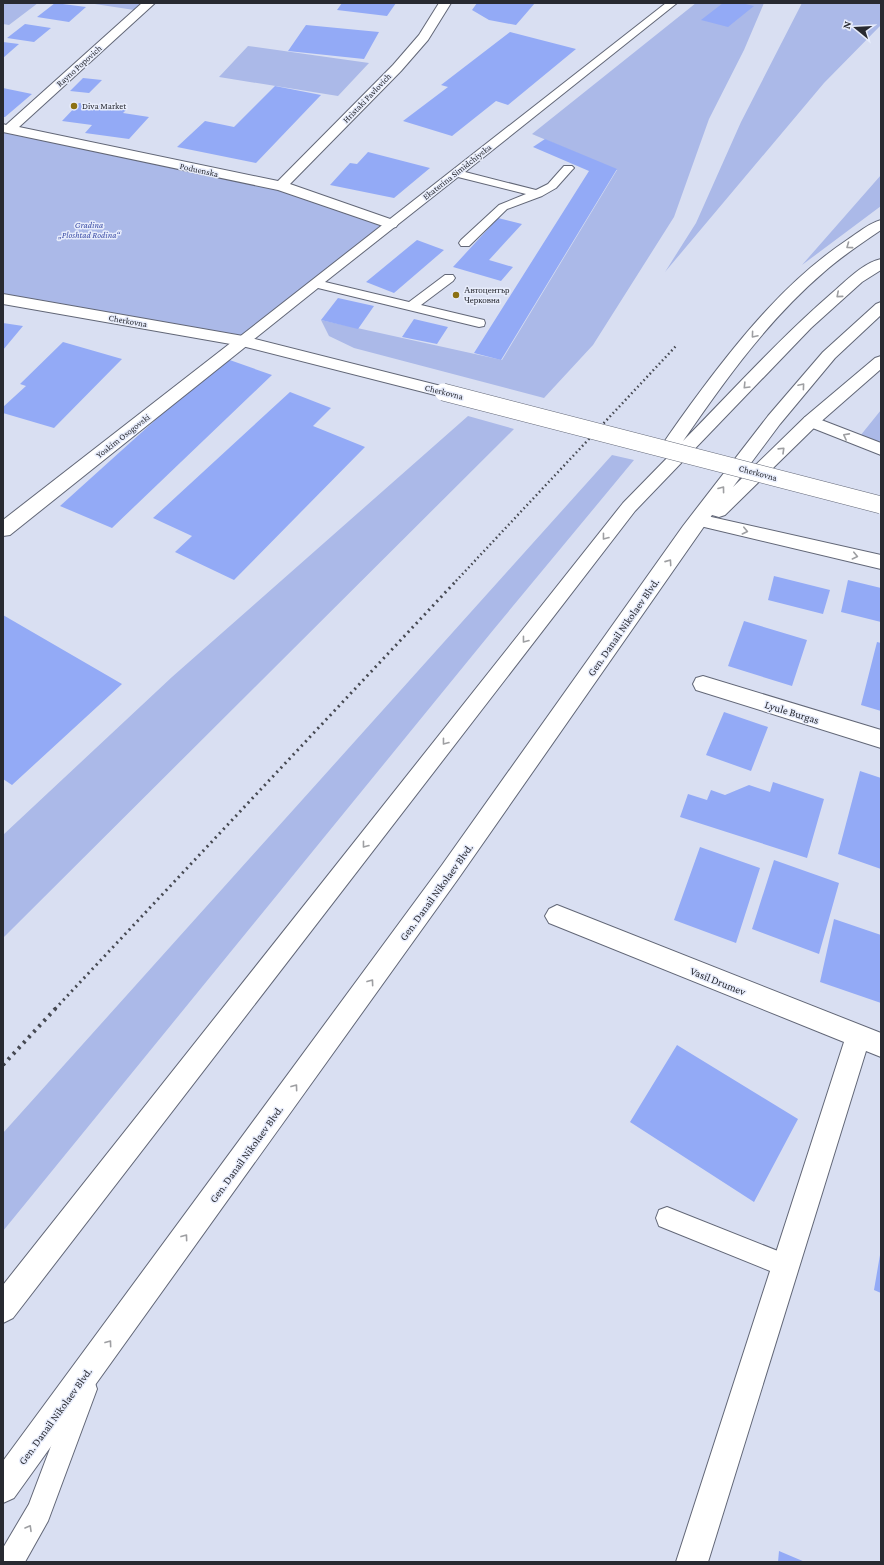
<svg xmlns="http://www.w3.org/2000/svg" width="884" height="1565" font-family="'Crimson Pro',serif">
	<rect width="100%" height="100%" fill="#d9dff2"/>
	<!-- green -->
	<path fill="#abb9e8" d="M 3,3 L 38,3 L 9,25 L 3,24 Z
		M 88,3 L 149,3 L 141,11 Z
		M 696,3 L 764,3 L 744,50 L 709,119 L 674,217 L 593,345 L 544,398 L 354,348 L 329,336 L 321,320 L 502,360 L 617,170 L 532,134 Z
		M 802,3 L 881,3 L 881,25 L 824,83 L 665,272 L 696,223 L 741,122 Z
		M 248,46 L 369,63 L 338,96 L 219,77 Z
		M 3,128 L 245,180 L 391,224 L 243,341 L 3,299 Z
		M 881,175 L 881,206 L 802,265 Z
		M 881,410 L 881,449 L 856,441 Z
		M 468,416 L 514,429 L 3,938 L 3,835 L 172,677 Z
		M 612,455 L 634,460 L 494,629 L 3,1231 L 3,1133 Z"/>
	<!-- building -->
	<path fill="#93aaf6" d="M 55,3 L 86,7 L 69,22 L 37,17 Z
		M 342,3 L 396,3 L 387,16 L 337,10 Z
		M 477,3 L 535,3 L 516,25 L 489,20 L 472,10 Z
		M 723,3 L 741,3 L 754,6 L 728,27 L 701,20 Z
		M 25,24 L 51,28 L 34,42 L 7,38 Z
		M 306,25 L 379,32 L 364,59 L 288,51 Z
		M 510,32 L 576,49 L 508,105 L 496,101 L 452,136 L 403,121 L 448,87 L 441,85 Z
		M 3,42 L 19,44 L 3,58 Z
		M 83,78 L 102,80 L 89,93 L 70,91 Z
		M 275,86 L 321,95 L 256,163 L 177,147 L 205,121 L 234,127 Z
		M 3,88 L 32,94 L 5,117 L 3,117 Z
		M 79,103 L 127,109 L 123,113 L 149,117 L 129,139 L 85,133 L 92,125 L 62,121 Z
		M 545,139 L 617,169 L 501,360 L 474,353 L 589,171 L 533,147 Z
		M 368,152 L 430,168 L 394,198 L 330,185 L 350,163 L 357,164 Z
		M 498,218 L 522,224 L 489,260 L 513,267 L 501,281 L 453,267 Z
		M 417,240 L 444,250 L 394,293 L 366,282 Z
		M 338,298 L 374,306 L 358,329 L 321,320 Z
		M 414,319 L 448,327 L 437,344 L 402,337 Z
		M 3,323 L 23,326 L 3,350 Z
		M 63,342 L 122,359 L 54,428 L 3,413 L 3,407 L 26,386 L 20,384 Z
		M 224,358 L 272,375 L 112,528 L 60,506 Z
		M 290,392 L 331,408 L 313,426 L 365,447 L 234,580 L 175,552 L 192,536 L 153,518 Z
		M 774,576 L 830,590 L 823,614 L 768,600 Z
		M 848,580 L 881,588 L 881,622 L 841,612 Z
		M 3,615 L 122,684 L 12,785 L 3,779 Z
		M 744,621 L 807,640 L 792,686 L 728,666 Z
		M 877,642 L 881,643 L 881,711 L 861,705 Z
		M 724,712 L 768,727 L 751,771 L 706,755 Z
		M 860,771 L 881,778 L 881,869 L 838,854 Z
		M 773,782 L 824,799 L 807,858 L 680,817 L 688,794 L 707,800 L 711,790 L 725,795 L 749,785 L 770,792 Z
		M 700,847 L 760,868 L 736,943 L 674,920 Z
		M 774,860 L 839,883 L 819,954 L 752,929 Z
		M 834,919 L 881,935 L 881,1003 L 820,982 Z
		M 677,1045 L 798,1119 L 754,1202 L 630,1122 Z
		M 880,1255 L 881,1255 L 881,1293 L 874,1290 Z
		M 779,1551 L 805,1562 L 778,1562 Z"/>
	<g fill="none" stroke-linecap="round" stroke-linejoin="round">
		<!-- service casing -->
		<g stroke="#626777" stroke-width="2">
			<path id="service" d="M 666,3 L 677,3 L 465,172 L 536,190 L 548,184 L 564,166 L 572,166 L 574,168 L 572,170 L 556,188 L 542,196 L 507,209 L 469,246 L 461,246 L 459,243 L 461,240 L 499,205 L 526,194 L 458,177 L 325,282 L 409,302 L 445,275 L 453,275 L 455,278 L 453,281 L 421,305 L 484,320 L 485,323 L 484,326 L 479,327 L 318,288 L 248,344 L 238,344 L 236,341 L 238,338 Z
				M 667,1207 L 793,1257 L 797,1265 L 793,1273 L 785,1277 L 659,1226 L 656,1218 L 659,1210 Z
				M 85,1377 L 94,1380 L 97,1389 L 48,1521 L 25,1562 L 3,1562 L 3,1548 L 29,1504 L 76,1380 Z"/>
		</g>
		<!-- minor casing -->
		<g stroke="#626777" stroke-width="2">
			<path id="minor" d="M 142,3 L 155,3 L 19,127 L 278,181 L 393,65 L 419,35 L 439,3 L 451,3 L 428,40 L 401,71 L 290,184 L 396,221 L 398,224 L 396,227 L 391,228 L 386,227 L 278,190 L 3,132 L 3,124 L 6,125 Z
				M 243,336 L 249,338 L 251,341 L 249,344 L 10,535 L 3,536 L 3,520 L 237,338 Z
				M 703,676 L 881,730 L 881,748 L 696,690 L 693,684 L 696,678 Z
				M 557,905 L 881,1033 L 881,1057 L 866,1051 L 708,1562 L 676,1562 L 844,1042 L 549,923 L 545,916 L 549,909 Z"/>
		</g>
		<!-- tertiary casing -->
		<g stroke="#626777" stroke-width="2">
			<path id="tertiary" d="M 3,294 L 243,336 L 449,388 L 451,392 L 449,396 L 443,397 L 242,346 L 3,304 Z
				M 811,416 L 881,443 L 881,455 L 805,425 L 802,421 L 805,417 Z
				M 707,516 L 881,555 L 881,569 L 700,526 L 698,522 L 700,518 Z"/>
		</g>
		<!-- primary casing -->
		<g stroke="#626777" stroke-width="2">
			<path id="primary" d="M 881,220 L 881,230 C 862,243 842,256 824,272 C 768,320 725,380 683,441 C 732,391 779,339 832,293 C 846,281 863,263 881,259 L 881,270 L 862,282 L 811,328 L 635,511 L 13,1318 L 3,1323 L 3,1285 L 623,503 L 668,457 L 661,455 L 658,451 C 672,430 687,409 702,389 C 744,333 789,279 847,240 C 858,233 869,223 881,220 Z
				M 881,302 L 881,315 L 835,358 L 780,424 L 733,487 L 805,417 L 875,358 L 881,356 L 881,369 L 817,425 L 725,515 L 719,517 L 712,515 L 458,879 L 14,1498 L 3,1503 L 3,1461 L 442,865 L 683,526 L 768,416 L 823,352 L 876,304 Z"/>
		</g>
		<!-- service -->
		<use href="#service" fill="#fff" fill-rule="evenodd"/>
		<!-- minor -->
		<use href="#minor" fill="#fff" fill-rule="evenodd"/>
		<!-- tertiary -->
		<use href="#tertiary" fill="#fff" fill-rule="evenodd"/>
		<!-- primary -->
		<use href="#primary" fill="#fff" fill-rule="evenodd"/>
		<!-- rail-far2 -->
		<path stroke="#464952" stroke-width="2.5" stroke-dasharray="1.5 3" stroke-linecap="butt" d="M 456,581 L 676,346"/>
		<!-- rail-far1 -->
		<path stroke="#464952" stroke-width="3" stroke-dasharray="2 4" stroke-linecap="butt" d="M 55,1009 L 457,580"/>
		<!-- rail -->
		<path stroke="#464952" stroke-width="4" stroke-dasharray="2.5 5" stroke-linecap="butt" d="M 3,1065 L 56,1008"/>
		<!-- tertiary-bridge casing -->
		<g stroke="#626777" stroke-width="18" stroke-linecap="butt">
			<path id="tertiary-bridge" d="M 443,392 L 881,505"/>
		</g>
		<!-- tertiary-bridge -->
		<use href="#tertiary-bridge" stroke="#fff" stroke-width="17"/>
	</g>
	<!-- one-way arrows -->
	<defs><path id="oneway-chevron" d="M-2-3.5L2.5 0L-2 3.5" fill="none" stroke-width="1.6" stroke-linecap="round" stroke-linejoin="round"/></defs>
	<g stroke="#9e9fa2">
		<use href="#oneway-chevron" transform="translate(849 246) rotate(144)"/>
		<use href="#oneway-chevron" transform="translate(839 295) rotate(139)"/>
		<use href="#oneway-chevron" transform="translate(754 335) rotate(130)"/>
		<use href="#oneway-chevron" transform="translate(746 386) rotate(134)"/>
		<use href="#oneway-chevron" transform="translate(802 386) rotate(-50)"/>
		<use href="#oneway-chevron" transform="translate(846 436) rotate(-152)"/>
		<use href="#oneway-chevron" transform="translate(782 450) rotate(-44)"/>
		<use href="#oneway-chevron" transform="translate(722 489) rotate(-53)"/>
		<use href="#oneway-chevron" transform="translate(745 531) rotate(13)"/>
		<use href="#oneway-chevron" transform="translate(605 537) rotate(128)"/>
		<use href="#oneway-chevron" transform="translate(855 556) rotate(13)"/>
		<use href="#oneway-chevron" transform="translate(669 562) rotate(-55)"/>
		<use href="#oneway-chevron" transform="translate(525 640) rotate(128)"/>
		<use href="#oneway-chevron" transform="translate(445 742) rotate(128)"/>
		<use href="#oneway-chevron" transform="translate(365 845) rotate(128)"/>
		<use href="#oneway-chevron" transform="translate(371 982) rotate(-54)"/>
		<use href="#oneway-chevron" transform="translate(295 1087) rotate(-54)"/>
		<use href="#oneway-chevron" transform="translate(185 1237) rotate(-54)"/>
		<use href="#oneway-chevron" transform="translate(109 1343) rotate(-54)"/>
		<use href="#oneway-chevron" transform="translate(29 1528) rotate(-60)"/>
	</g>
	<!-- markers -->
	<g fill="#8c7114" stroke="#e8edfc" stroke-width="1.5">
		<circle cx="74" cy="106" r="4"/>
		<circle cx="456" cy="295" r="4"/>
	</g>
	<g text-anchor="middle" stroke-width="3" stroke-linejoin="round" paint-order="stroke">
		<!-- far-street labels -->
		<g font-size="9" fill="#282a31" stroke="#e8edfc">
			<text transform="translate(79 66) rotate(-42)" y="3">Rayno Popovich</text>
			<text transform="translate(367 98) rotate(-46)" y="3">Hristaki Pavlovich</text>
			<text transform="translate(199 170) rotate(12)" y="3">Poduenska</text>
			<text transform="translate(457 172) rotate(-38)" y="3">Ekaterina Simidchiyska</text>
			<text transform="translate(128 321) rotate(10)" y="3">Cherkovna</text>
			<text transform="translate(444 392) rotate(14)" y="3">Cherkovna</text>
			<text transform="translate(123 436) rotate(-38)" y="3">Yoakim Osogovski</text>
			<text transform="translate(758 473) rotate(15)" y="3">Cherkovna</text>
		</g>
		<!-- far-poi labels -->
		<g font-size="9" fill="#282a31" stroke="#e8edfc" text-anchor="start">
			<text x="82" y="109">Diva Market</text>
			<text x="464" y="293">Автоцентър<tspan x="464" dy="10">Черковна</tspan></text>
		</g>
		<!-- far-park labels -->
		<g font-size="9" font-style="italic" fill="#3c4ea6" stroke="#e8edfc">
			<text x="89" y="228">Gradina<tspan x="89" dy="10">„Ploshtad Rodina“</tspan></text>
		</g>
		<!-- street labels -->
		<g font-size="11" fill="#282a31" stroke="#e8edfc">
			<text transform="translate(623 627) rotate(-55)" y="4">Gen. Danail Nikolaev Blvd.</text>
			<text transform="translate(792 712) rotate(17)" y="4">Lyule Burgas</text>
			<text transform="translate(436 892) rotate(-54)" y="4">Gen. Danail Nikolaev Blvd.</text>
			<text transform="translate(718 981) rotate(22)" y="4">Vasil Drumev</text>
			<text transform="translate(246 1154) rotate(-54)" y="4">Gen. Danail Nikolaev Blvd.</text>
			<text transform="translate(55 1416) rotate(-54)" y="4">Gen. Danail Nikolaev Blvd.</text>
		</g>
	</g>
	<!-- border -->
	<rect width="884" height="1565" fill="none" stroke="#282a31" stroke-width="8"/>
	<!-- north arrow -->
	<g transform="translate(856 28) rotate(288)" stroke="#e8edfc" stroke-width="3" paint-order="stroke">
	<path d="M0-3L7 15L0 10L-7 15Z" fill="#282a31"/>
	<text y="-6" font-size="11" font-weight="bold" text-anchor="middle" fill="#282a31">N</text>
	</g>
</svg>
